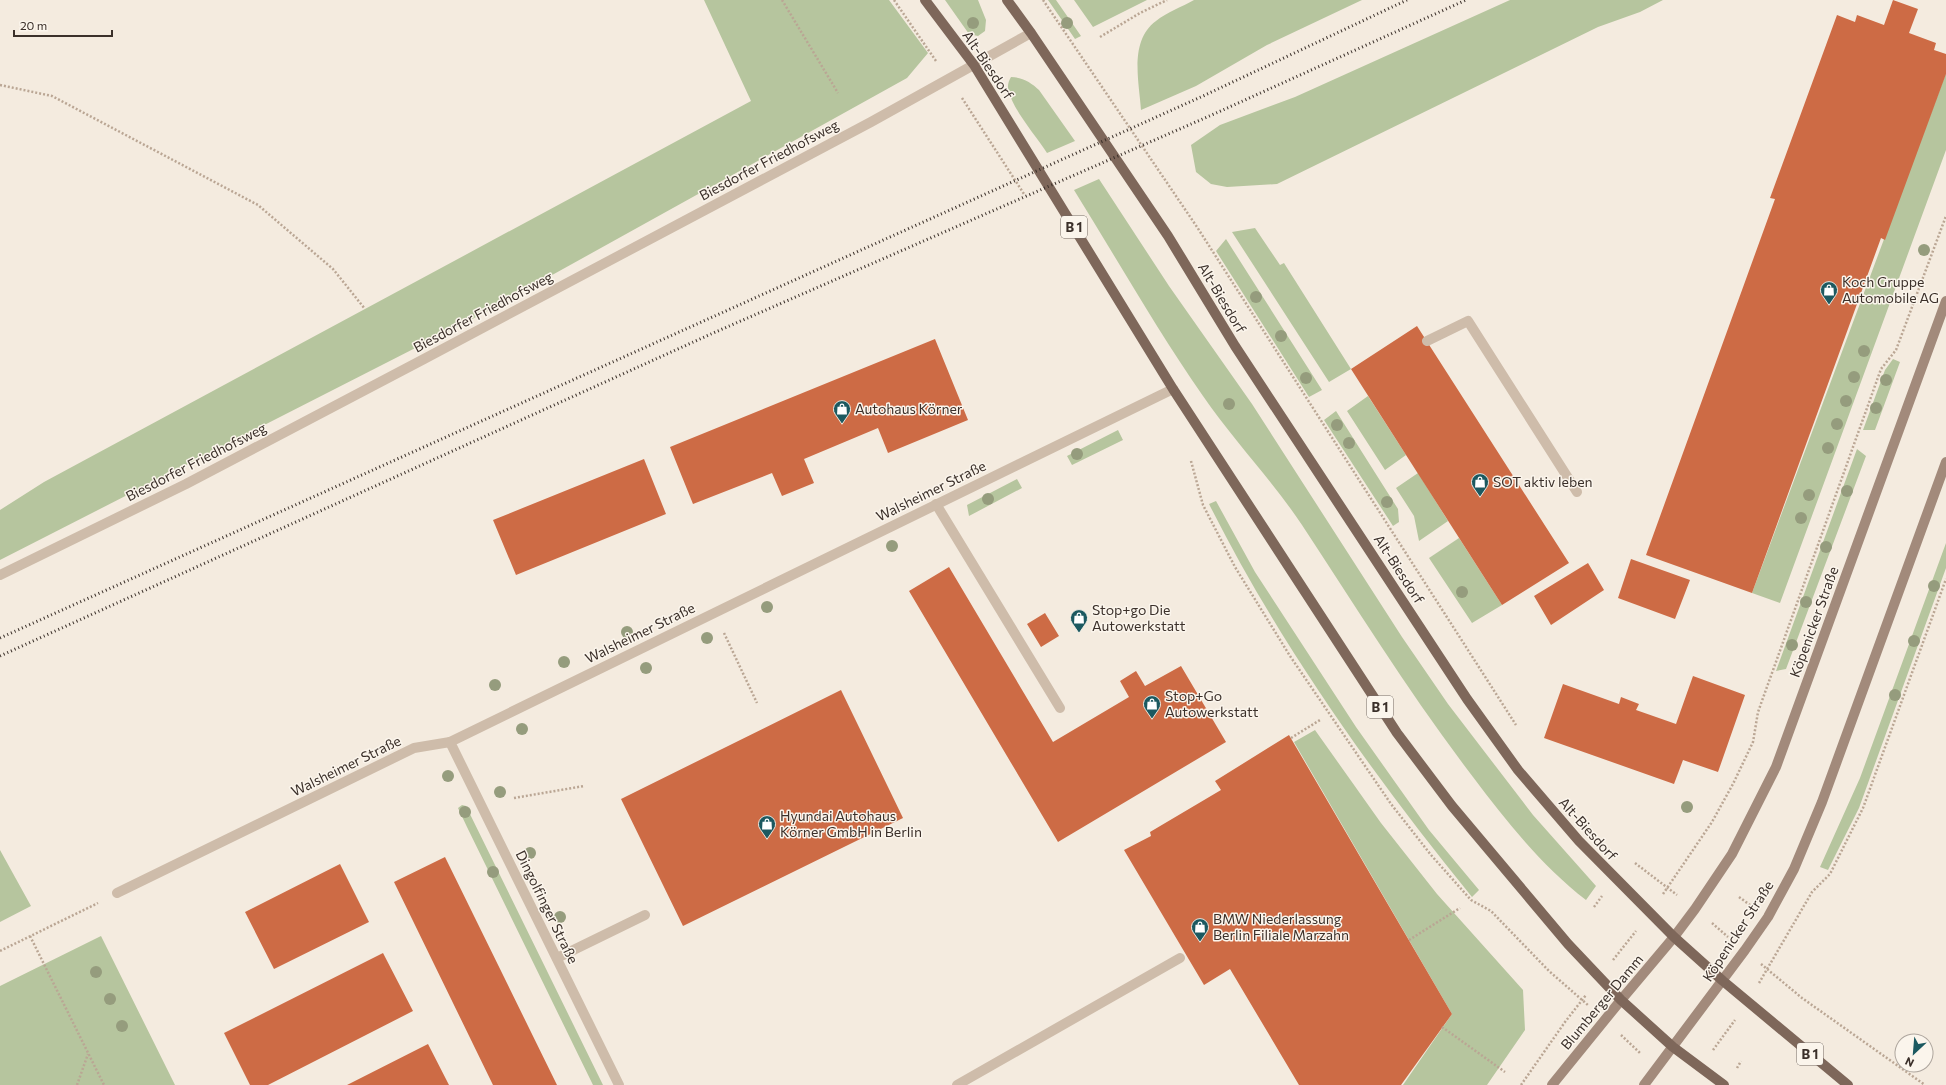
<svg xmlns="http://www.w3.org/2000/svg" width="1946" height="1085" font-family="Commissioner,sans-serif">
	<rect width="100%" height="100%" fill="#f4ebdf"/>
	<!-- green -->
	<path fill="#b6c59e" d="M 704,0 L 889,0 L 928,53 L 907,78 L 482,314 L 0,560 L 0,510 L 44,482 L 751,101 Z
		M 945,0 L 978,0 L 986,20 L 985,31 L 978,36 L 969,34 Z
		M 1048,0 L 1056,0 L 1081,36 L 1075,39 Z
		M 1074,0 L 1147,0 L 1093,27 Z
		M 1194,0 L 1362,0 L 1267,45 L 1196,86 L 1141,110 C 1139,81 1129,41 1156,21 C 1167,12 1182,7 1194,0 Z
		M 1510,0 L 1663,0 L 1640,12 L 1598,27 L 1277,184 L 1227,187 L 1211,184 L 1196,172 L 1191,145 L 1220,125 L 1295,97 Z
		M 1946,73 L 1946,150 L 1780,603 L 1752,593 Z
		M 1011,77 C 1022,77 1032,83 1039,90 L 1075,141 L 1047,153 C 1036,136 1014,111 1009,92 C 1007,87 1008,82 1011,77 Z
		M 1099,179 L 1169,286 L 1252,404 L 1402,637 L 1448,704 L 1533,815 L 1596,886 L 1586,900 C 1542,866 1506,821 1473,777 C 1411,696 1358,610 1302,525 C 1272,480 1234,441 1203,396 C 1157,330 1117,259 1074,190 Z
		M 1255,228 L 1280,265 L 1284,263 L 1351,369 L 1329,382 L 1232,232 Z
		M 1226,239 L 1322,390 L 1309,397 L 1216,251 Z
		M 1893,359 L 1900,362 L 1875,430 L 1863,430 L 1885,370 Z
		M 1368,396 L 1406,455 L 1385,470 L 1347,411 Z
		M 1336,411 L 1398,509 L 1399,522 L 1393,526 L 1324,420 Z
		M 1118,430 L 1123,440 L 1072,465 L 1067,456 Z
		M 1857,449 L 1866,456 L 1786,669 L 1776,671 Z
		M 1418,473 L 1448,521 L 1419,541 L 1414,516 L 1396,488 Z
		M 1017,479 L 1022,488 L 969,516 L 967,505 Z
		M 1216,501 L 1255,572 L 1356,727 L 1429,830 L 1479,890 L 1472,897 C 1372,774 1280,645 1209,504 Z
		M 1459,538 L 1502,605 L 1472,623 L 1429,558 Z
		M 1946,543 L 1946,568 L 1859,808 L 1828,870 L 1820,867 L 1860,778 Z
		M 1315,730 L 1381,823 L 1437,894 L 1523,990 L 1525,1030 L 1487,1085 L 1403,1085 L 1452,1014 L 1294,742 Z
		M 462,805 L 466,806 L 603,1085 L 593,1085 L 467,827 L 458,808 Z
		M 0,850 L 31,906 L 0,922 Z
		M 101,936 L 175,1085 L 0,1085 L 0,986 Z"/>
	<!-- building -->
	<path fill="#cd6b45" d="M 1893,0 L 1918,9 L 1909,33 L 1936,43 L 1934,50 L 1946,54 L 1946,74 L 1885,240 L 1881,238 L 1752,593 L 1646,555 L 1775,199 L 1770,198 L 1837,15 L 1855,22 L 1857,15 L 1884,25 Z
		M 1417,326 L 1569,563 L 1502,605 L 1351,369 Z
		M 935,339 L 968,420 L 888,453 L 878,428 L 804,459 L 814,483 L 782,496 L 772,473 L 693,504 L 670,447 Z
		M 644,459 L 666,514 L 516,575 L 493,520 Z
		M 1631,559 L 1690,580 L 1675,619 L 1618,598 Z
		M 1588,563 L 1604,590 L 1551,625 L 1534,596 Z
		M 949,567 L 1053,742 L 1129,697 L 1120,681 L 1136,671 L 1145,686 L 1181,666 L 1226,742 L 1058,842 L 909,591 Z
		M 1045,613 L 1059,636 L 1041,647 L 1027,624 Z
		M 1693,676 L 1745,695 L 1718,772 L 1683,760 L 1674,784 L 1544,738 L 1563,684 L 1619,704 L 1621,697 L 1639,704 L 1636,710 L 1676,724 Z
		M 841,690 L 903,818 L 683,926 L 621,799 Z
		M 1289,735 L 1452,1014 L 1401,1085 L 1299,1085 L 1230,969 L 1204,985 L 1124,850 L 1151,836 L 1150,832 L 1221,790 L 1215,781 Z
		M 445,857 L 557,1085 L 493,1085 L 394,882 Z
		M 340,864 L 369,922 L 274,969 L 245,912 Z
		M 383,953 L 413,1011 L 268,1085 L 250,1085 L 224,1033 Z
		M 428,1044 L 449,1085 L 347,1085 Z"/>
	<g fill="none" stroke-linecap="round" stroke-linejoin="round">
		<!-- path -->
		<path stroke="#baa694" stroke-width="2.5" stroke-dasharray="2 2" stroke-linecap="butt" d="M 782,0 L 838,93
			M 894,0 L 936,61
			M 1043,0 L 1197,227 L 1516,725
			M 1100,37 L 1140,13 L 1167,0
			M 0,85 L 52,96 L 258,205 L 333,269 L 365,309
			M 962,98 L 1024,194
			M 1191,461 L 1203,505 L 1235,567 L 1290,656 L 1391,804 L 1431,855 L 1471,900 L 1491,911 L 1549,971 L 1589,1006
			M 724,633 L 757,703
			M 1291,738 L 1320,720
			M 514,798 L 584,786
			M 1635,863 L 1677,895
			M 1663,894 L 1712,822 L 1733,784 L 1753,742 L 1758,712 L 1881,369 L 1896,350 L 1946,216
			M 1739,897 L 1750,905
			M 1594,907 L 1602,896
			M 1712,923 L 1728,937
			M 30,936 L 104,1085
			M 1409,940 L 1460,908
			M 0,951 L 98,903
			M 1613,960 L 1636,931
			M 1761,964 L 1802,998 L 1925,1085
			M 1759,983 L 1812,892 L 1830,874 L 1863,808 L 1946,579
			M 1442,1027 L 1505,1072
			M 1621,1035 L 1640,1053
			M 1713,1050 L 1735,1020
			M 1737,1068 L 1741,1061
			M 77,1085 L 88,1054
			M 1521,1085 L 1565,1022 L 1586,995"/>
		<!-- lane -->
		<path stroke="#cebcaa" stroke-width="10" d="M 1427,341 L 1468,321 L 1577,492
			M 936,504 L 1060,708
			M 0,575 L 186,484 L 424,359 L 871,122 L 1031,33
			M 117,893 L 414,748 L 450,742
			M 557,958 L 645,915
			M 957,1085 L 1180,958"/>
		<!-- street -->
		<path stroke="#cebcaa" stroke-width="10" d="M 619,1085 L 450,742 L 1173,389"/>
		<!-- secondary -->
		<path stroke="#a28a7b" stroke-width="10" d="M 1552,1085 L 1621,1000 L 1674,937 L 1695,909 L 1732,854 L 1776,767 L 1946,301
			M 1644,1085 L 1745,950 L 1768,917 L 1794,869 L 1822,802 L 1946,462"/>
		<!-- primary -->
		<path stroke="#7e675a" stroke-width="10" d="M 925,0 L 974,65 L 1173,389 L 1397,733 L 1452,806 L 1568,944 L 1621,1000 L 1673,1047 L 1724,1085
			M 1007,0 L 1031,33 L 1168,236 L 1235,346 L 1467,699 L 1518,770 L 1579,841 L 1674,937 L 1723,981 L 1848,1085"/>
		<!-- rail -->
		<path stroke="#3b302a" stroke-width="3" stroke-dasharray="1 3" stroke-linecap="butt" d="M 0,638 L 1203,96 L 1407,0
			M 0,656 L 711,334 L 1214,114 L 1466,0"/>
	</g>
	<!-- trees -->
	<g fill="#959c7d">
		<circle cx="973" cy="23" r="6"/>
		<circle cx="1067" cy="23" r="6"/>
		<circle cx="1924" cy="250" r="6"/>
		<circle cx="1256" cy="297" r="6"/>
		<circle cx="1281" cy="336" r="6"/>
		<circle cx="1864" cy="351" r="6"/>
		<circle cx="1854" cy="377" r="6"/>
		<circle cx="1306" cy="378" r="6"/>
		<circle cx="1886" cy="380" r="6"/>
		<circle cx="1846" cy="401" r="6"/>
		<circle cx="1229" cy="404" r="6"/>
		<circle cx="1876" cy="408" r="6"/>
		<circle cx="1837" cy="424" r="6"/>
		<circle cx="1337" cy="425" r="6"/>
		<circle cx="1349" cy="443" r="6"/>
		<circle cx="1828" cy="448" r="6"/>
		<circle cx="1077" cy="454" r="6"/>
		<circle cx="1847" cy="491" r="6"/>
		<circle cx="1809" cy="495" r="6"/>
		<circle cx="988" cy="499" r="6"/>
		<circle cx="1387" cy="502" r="6"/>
		<circle cx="1801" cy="518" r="6"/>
		<circle cx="892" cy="546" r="6"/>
		<circle cx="1826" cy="547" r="6"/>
		<circle cx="1934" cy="586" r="6"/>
		<circle cx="1462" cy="592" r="6"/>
		<circle cx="1806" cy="602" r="6"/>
		<circle cx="767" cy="607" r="6"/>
		<circle cx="627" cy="632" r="6"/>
		<circle cx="707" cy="638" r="6"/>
		<circle cx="1914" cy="641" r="6"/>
		<circle cx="1792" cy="645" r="6"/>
		<circle cx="564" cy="662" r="6"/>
		<circle cx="646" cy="668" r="6"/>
		<circle cx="495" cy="685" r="6"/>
		<circle cx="1895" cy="695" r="6"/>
		<circle cx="522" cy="729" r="6"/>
		<circle cx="448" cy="776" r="6"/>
		<circle cx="500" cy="792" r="6"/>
		<circle cx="1687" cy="807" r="6"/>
		<circle cx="465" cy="812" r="6"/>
		<circle cx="530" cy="853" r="6"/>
		<circle cx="493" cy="872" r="6"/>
		<circle cx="560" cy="917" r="6"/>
		<circle cx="96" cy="972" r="6"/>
		<circle cx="110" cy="999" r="6"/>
		<circle cx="122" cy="1026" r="6"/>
	</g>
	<!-- icons -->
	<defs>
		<g id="shop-pin" transform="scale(0.9)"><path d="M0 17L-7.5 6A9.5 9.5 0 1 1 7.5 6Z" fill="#1c5960" stroke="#fbf5ec"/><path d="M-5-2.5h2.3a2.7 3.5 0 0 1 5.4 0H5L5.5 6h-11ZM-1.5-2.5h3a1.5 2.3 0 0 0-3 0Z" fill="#fff"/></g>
	</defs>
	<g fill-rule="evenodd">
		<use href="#shop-pin" x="1829" y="290"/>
		<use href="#shop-pin" x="842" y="409"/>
		<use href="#shop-pin" x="1480" y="482"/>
		<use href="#shop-pin" x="1079" y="618"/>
		<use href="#shop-pin" x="1152" y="704"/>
		<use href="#shop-pin" x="767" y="824"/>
		<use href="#shop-pin" x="1200" y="927"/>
	</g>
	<g text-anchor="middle" stroke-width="3" stroke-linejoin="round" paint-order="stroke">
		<!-- shield labels -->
		<g fill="#fbf5ec" stroke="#756b64" stroke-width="1">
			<rect x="1061" y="216" width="26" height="22" rx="3"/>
			<rect x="1367" y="696" width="26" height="22" rx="3"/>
			<rect x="1797" y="1043" width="26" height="22" rx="3"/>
		</g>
		<g font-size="13" font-weight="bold" fill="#3b302a">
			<text x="1074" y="232">B 1</text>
			<text x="1380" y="712">B 1</text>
			<text x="1810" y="1059">B 1</text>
		</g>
		<!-- street labels -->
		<g font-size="14" fill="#3b302a" stroke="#fbf5ec">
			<text transform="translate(988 65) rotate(56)" y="5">Alt-Biesdorf</text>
			<text transform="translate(769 160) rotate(-28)" y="5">Biesdorfer Friedhofsweg</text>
			<text transform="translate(1222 298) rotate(59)" y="5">Alt-Biesdorf</text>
			<text transform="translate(483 312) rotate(-28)" y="5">Biesdorfer Friedhofsweg</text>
			<text transform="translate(196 462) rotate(-27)" y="5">Biesdorfer Friedhofsweg</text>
			<text transform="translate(931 491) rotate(-26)" y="5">Walsheimer Straße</text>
			<text transform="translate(1399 569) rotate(57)" y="5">Alt-Biesdorf</text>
			<text transform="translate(1814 622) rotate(-70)" y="5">Köpenicker Straße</text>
			<text transform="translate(640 633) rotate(-26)" y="5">Walsheimer Straße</text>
			<text transform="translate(346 766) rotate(-26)" y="5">Walsheimer Straße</text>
			<text transform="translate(1588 829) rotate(48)" y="5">Alt-Biesdorf</text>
			<text transform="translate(547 907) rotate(64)" y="5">Dingolfinger Straße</text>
			<text transform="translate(1738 931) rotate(-57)" y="5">Köpenicker Straße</text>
			<text transform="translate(1602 1002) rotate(-50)" y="5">Blumberger Damm</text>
		</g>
		<!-- poi labels -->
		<g font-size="14" fill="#3b302a" stroke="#fbf5ec" text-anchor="start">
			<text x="1842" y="287">Koch Gruppe<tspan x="1842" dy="16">Automobile AG</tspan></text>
			<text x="855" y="414">Autohaus Körner</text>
			<text x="1493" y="487">SOT aktiv leben</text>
			<text x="1092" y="615">Stop+go Die<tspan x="1092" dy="16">Autowerkstatt</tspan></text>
			<text x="1165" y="701">Stop+Go<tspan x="1165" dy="16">Autowerkstatt</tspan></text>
			<text x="780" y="821">Hyundai Autohaus<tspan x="780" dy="16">Körner GmbH in Berlin</tspan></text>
			<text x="1213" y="924">BMW Niederlassung<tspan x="1213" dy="16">Berlin Filiale Marzahn</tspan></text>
		</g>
	</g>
	<!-- north arrow -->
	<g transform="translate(1914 1053) rotate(206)"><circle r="19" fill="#fbf5ec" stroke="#aea69e"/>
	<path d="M0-3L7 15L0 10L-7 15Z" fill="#1c5960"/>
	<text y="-6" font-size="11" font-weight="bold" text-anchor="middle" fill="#3b302a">N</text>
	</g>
	<!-- scale -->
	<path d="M14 30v6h98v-6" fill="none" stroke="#3b302a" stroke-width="2"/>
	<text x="20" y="30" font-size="12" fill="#3b302a" stroke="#fbf5ec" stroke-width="3" paint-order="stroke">20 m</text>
</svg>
